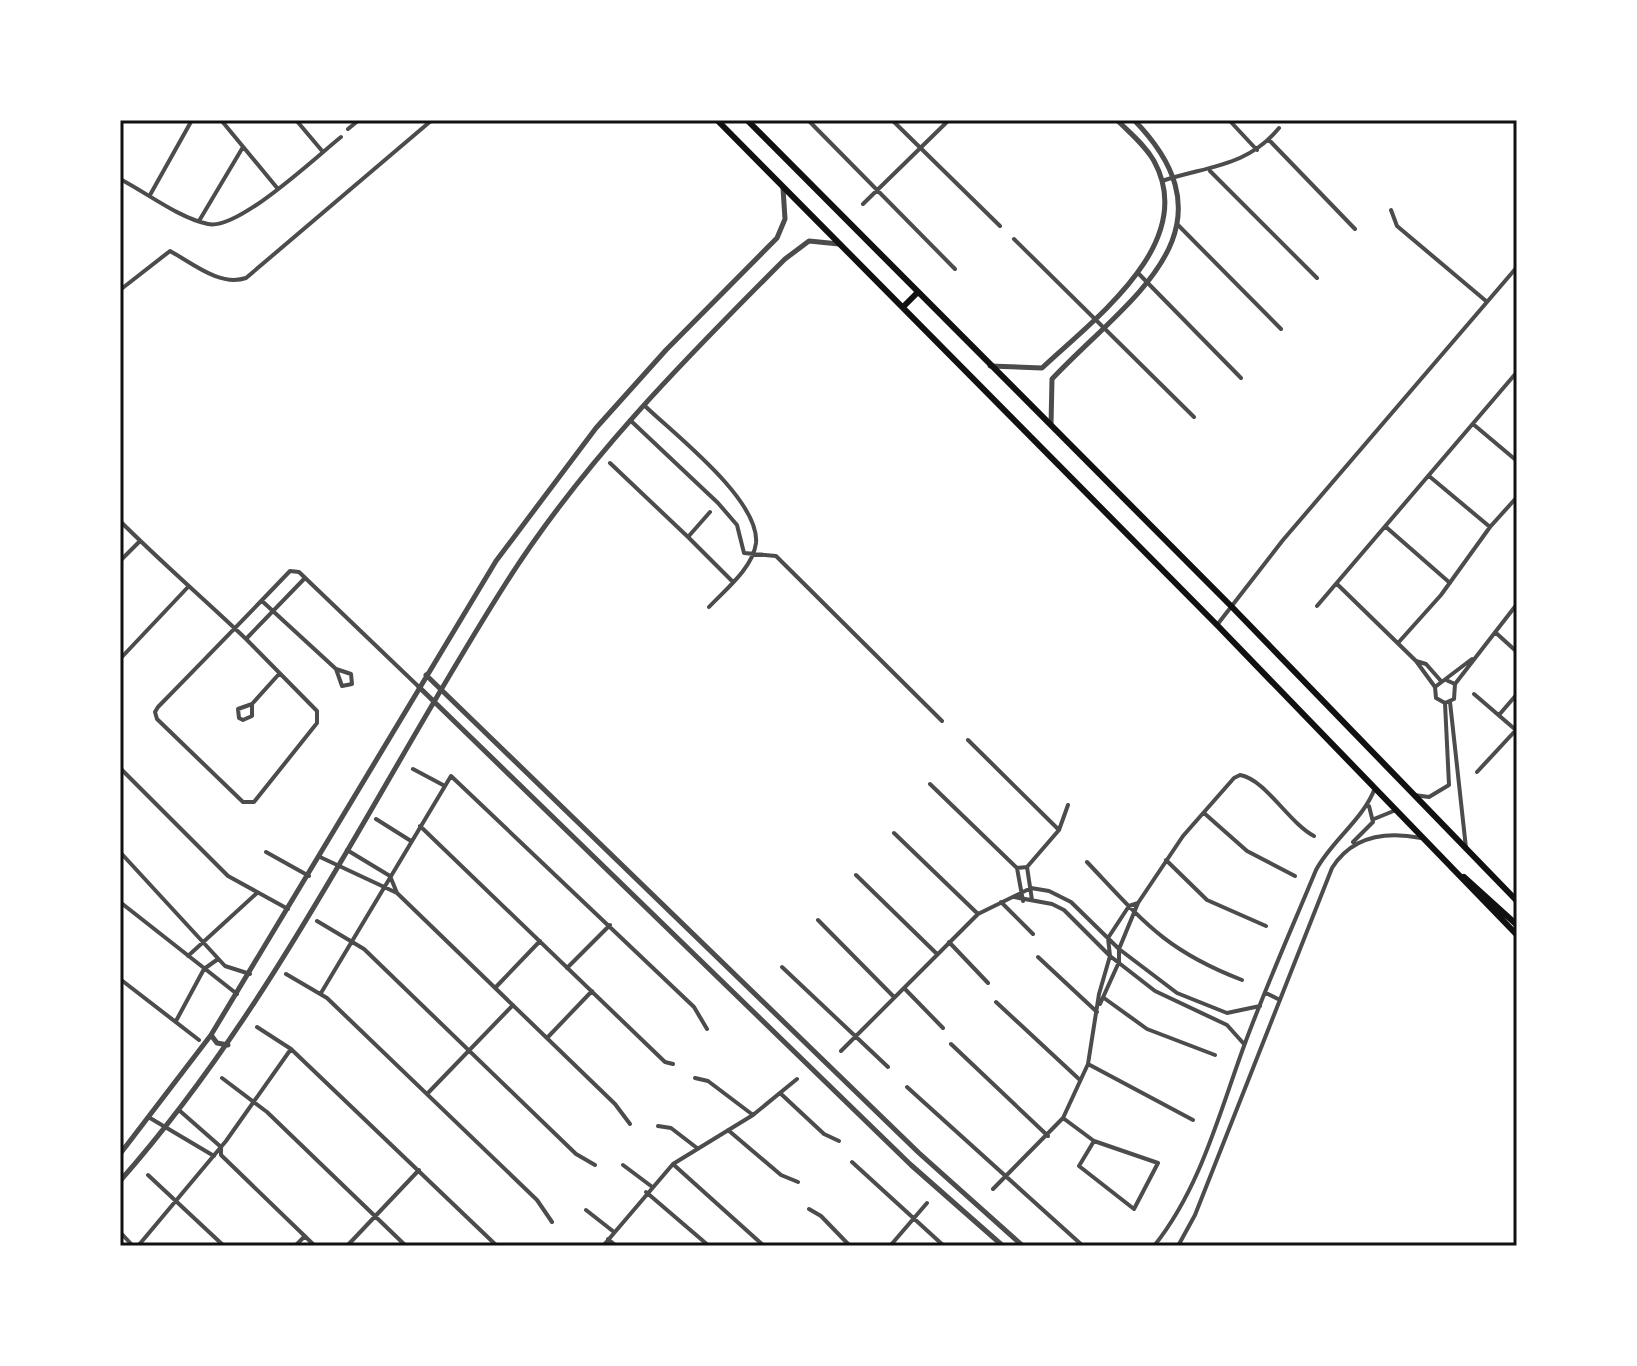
<svg xmlns="http://www.w3.org/2000/svg" width="1637" height="1366" font-family="'Fira Sans',sans-serif">
	<rect width="100%" height="100%" fill="#fff"/>
	<g fill="none" stroke-linecap="round" stroke-linejoin="round">
		<!-- minor -->
		<path stroke="#4c4c4c" stroke-width="4" d="M 221,120 L 278,189
			M 296,120 L 323,152
			M 808,120 L 955,269
			M 892,120 L 1000,226
			M 1229,120 L 1257,150
			M 120,121 L 120,120
			M 348,129 L 359,120
			M 1269,140 L 1355,229
			M 1210,171 L 1317,278
			M 120,179 C 147,193 179,218 208,224 C 238,231 317,156 341,137
			M 1162,181 C 1207,166 1247,167 1279,128
			M 150,195 L 192,120
			M 863,204 L 949,120
			M 1391,210 L 1397,226 L 1486,301
			M 199,221 L 243,147
			M 1178,225 L 1281,329
			M 1014,239 L 1194,417
			M 1138,273 L 1241,378
			M 120,290 L 170,251 C 192,263 220,287 246,278 L 432,120
			M 645,406 C 674,434 760,500 756,543 C 753,568 725,590 709,607
			M 630,420 L 718,503 L 737,525 L 744,553 L 776,556 L 942,721
			M 1473,424 L 1517,461
			M 610,463 L 688,537
			M 1429,476 L 1490,527
			M 710,512 L 688,537 L 733,582
			M 120,521 C 161,562 204,599 246,639 L 317,711 L 317,723 L 254,802 L 243,802 L 157,719 L 155,712 L 158,707 C 202,662 246,617 290,571 L 299,572 L 419,687
			M 1386,527 L 1450,583
			M 120,561 L 140,541
			M 1337,584 L 1416,661 L 1435,687
			M 262,601 L 336,669 L 351,674 L 352,684 L 342,686 L 336,669
			M 1317,606 L 1517,372
			M 1217,625 L 1283,540 L 1517,267
			M 1495,632 L 1517,652
			M 246,639 L 305,578
			M 1398,643 L 1441,595 L 1490,527 L 1517,497
			M 120,659 L 188,587
			M 1416,661 L 1426,664 L 1441,681
			M 1446,680 L 1455,684 L 1454,699 L 1445,703 L 1436,698 L 1435,687 L 1472,659
			M 1455,684 L 1517,604
			M 1474,694 L 1517,731
			M 1450,702 L 1466,848
			M 252,704 L 238,709 L 239,718 L 243,720 L 252,716 L 252,704 L 279,674
			M 1499,715 L 1517,694
			M 968,740 L 1059,830
			M 120,768 L 228,876 L 288,909
			M 413,769 L 443,785
			M 1477,772 L 1516,730
			M 930,784 L 1017,868
			M 1414,795 L 1429,797 L 1449,785 L 1445,703
			M 1204,813 L 1247,851 L 1295,876
			M 376,819 L 411,841
			M 1374,819 L 1396,810
			M 420,826 L 665,1062 L 673,1064
			M 894,833 L 978,914
			M 1353,842 L 1373,822 L 1369,806
			M 347,850 L 390,876 L 397,893 L 615,1104 L 630,1124
			M 120,852 L 225,966 L 250,974
			M 266,852 L 309,876
			M 320,857 L 397,893
			M 1166,860 L 1207,900 L 1266,926
			M 1087,862 C 1142,920 1164,950 1242,980
			M 1027,867 L 1032,900
			M 1017,868 L 1027,867 L 1059,830 L 1068,805
			M 1017,868 L 1023,901
			M 856,875 L 937,954
			M 1014,897 L 1052,904 L 1064,910 L 1110,956 L 1155,991 L 1227,1025 L 1244,1044
			M 120,902 L 237,994
			M 1001,902 L 1033,934
			M 818,920 L 894,997
			M 317,921 L 364,949 L 576,1154 L 595,1165
			M 949,942 L 988,983
			M 188,956 L 257,893
			M 1038,957 L 1097,1012
			M 782,967 L 888,1067
			M 567,968 L 610,925
			M 286,974 L 327,998 L 537,1200 L 552,1222
			M 120,979 L 199,1040
			M 495,988 L 540,941
			M 904,988 L 943,1028
			M 321,993 L 451,776 L 694,1007 L 707,1029
			M 1266,993 L 1280,1000
			M 1104,998 L 1147,1029 L 1215,1055
			M 996,1002 L 1080,1080
			M 1100,1004 L 1119,962 L 1119,949 L 1138,903 L 1183,836 L 1234,778 L 1240,775 C 1265,779 1289,823 1314,836
			M 176,1021 L 204,969 L 218,959
			M 257,1027 L 291,1049
			M 547,1038 L 592,991
			M 951,1044 L 1048,1136
			M 841,1051 L 978,914 L 1031,888 L 1049,891 L 1071,902 L 1119,949 L 1177,993 L 1227,1013 L 1260,1006
			M 1088,1064 L 1193,1120
			M 222,1078 L 267,1112 L 406,1246
			M 695,1078 L 708,1081 L 753,1115
			M 907,1087 L 1083,1246
			M 780,1093 L 824,1134 L 839,1141
			M 427,1094 L 513,1005
			M 180,1111 L 221,1147 L 221,1155 L 315,1246
			M 150,1118 L 214,1156
			M 1063,1118 L 1094,1141 L 1158,1163 L 1134,1209 L 1079,1166 L 1094,1141
			M 658,1126 L 671,1128 L 697,1148
			M 728,1130 L 781,1175 L 798,1182
			M 852,1162 L 944,1246
			M 623,1165 L 651,1186
			M 674,1165 L 764,1246
			M 148,1175 L 224,1246
			M 993,1189 L 1063,1118 L 1088,1064 L 1099,994 L 1110,956 L 1108,938 L 1129,906 L 1138,903
			M 646,1192 L 709,1246
			M 809,1209 L 821,1216 L 850,1246
			M 586,1210 L 614,1232
			M 120,1232 L 133,1246
			M 608,1239 L 616,1246
			M 138,1246 L 226,1141 L 291,1049 L 497,1246
			M 295,1246 L 305,1236
			M 347,1246 L 419,1170
			M 603,1246 L 673,1164 L 753,1115 L 797,1079
			M 890,1246 L 927,1203
			M 1154,1246 C 1200,1189 1219,1114 1244,1046 C 1266,986 1292,928 1316,870 C 1332,840 1363,820 1375,788
			M 1178,1246 L 1195,1215 L 1332,868 C 1352,836 1385,831 1421,838"/>
		<!-- tertiary -->
		<path stroke="#4c4c4c" stroke-width="5" d="M 990,366 L 1042,368 C 1094,319 1199,243 1154,161 C 1145,145 1130,133 1117,120
			M 1051,425 L 1052,379 C 1126,300 1243,232 1134,120
			M 426,675 L 919,1153 L 1023,1246
			M 419,687 L 911,1165 L 1003,1246
			M 211,1035 L 217,1043 L 228,1045
			M 120,1154 L 211,1035 L 496,561 L 596,428 L 666,350 L 777,238 L 785,219 L 783,188
			M 120,1181 C 278,1002 378,784 506,583 C 582,463 684,360 785,259 L 809,241 L 839,244"/>
		<!-- secondary -->
		<path stroke="#111" stroke-width="6" d="M 717,120 L 1217,625 L 1517,935
			M 747,120 L 1232,607 L 1517,901
			M 903,307 L 918,292
			M 1464,877 L 1517,925"/>
	</g>
	<!-- border -->
	<rect width="1637" height="1366" fill="none" stroke="#ffffff" stroke-width="244"/>
	<rect x="122" y="122" width="1393" height="1122" fill="none" stroke="#111" stroke-width="3"/>
</svg>
